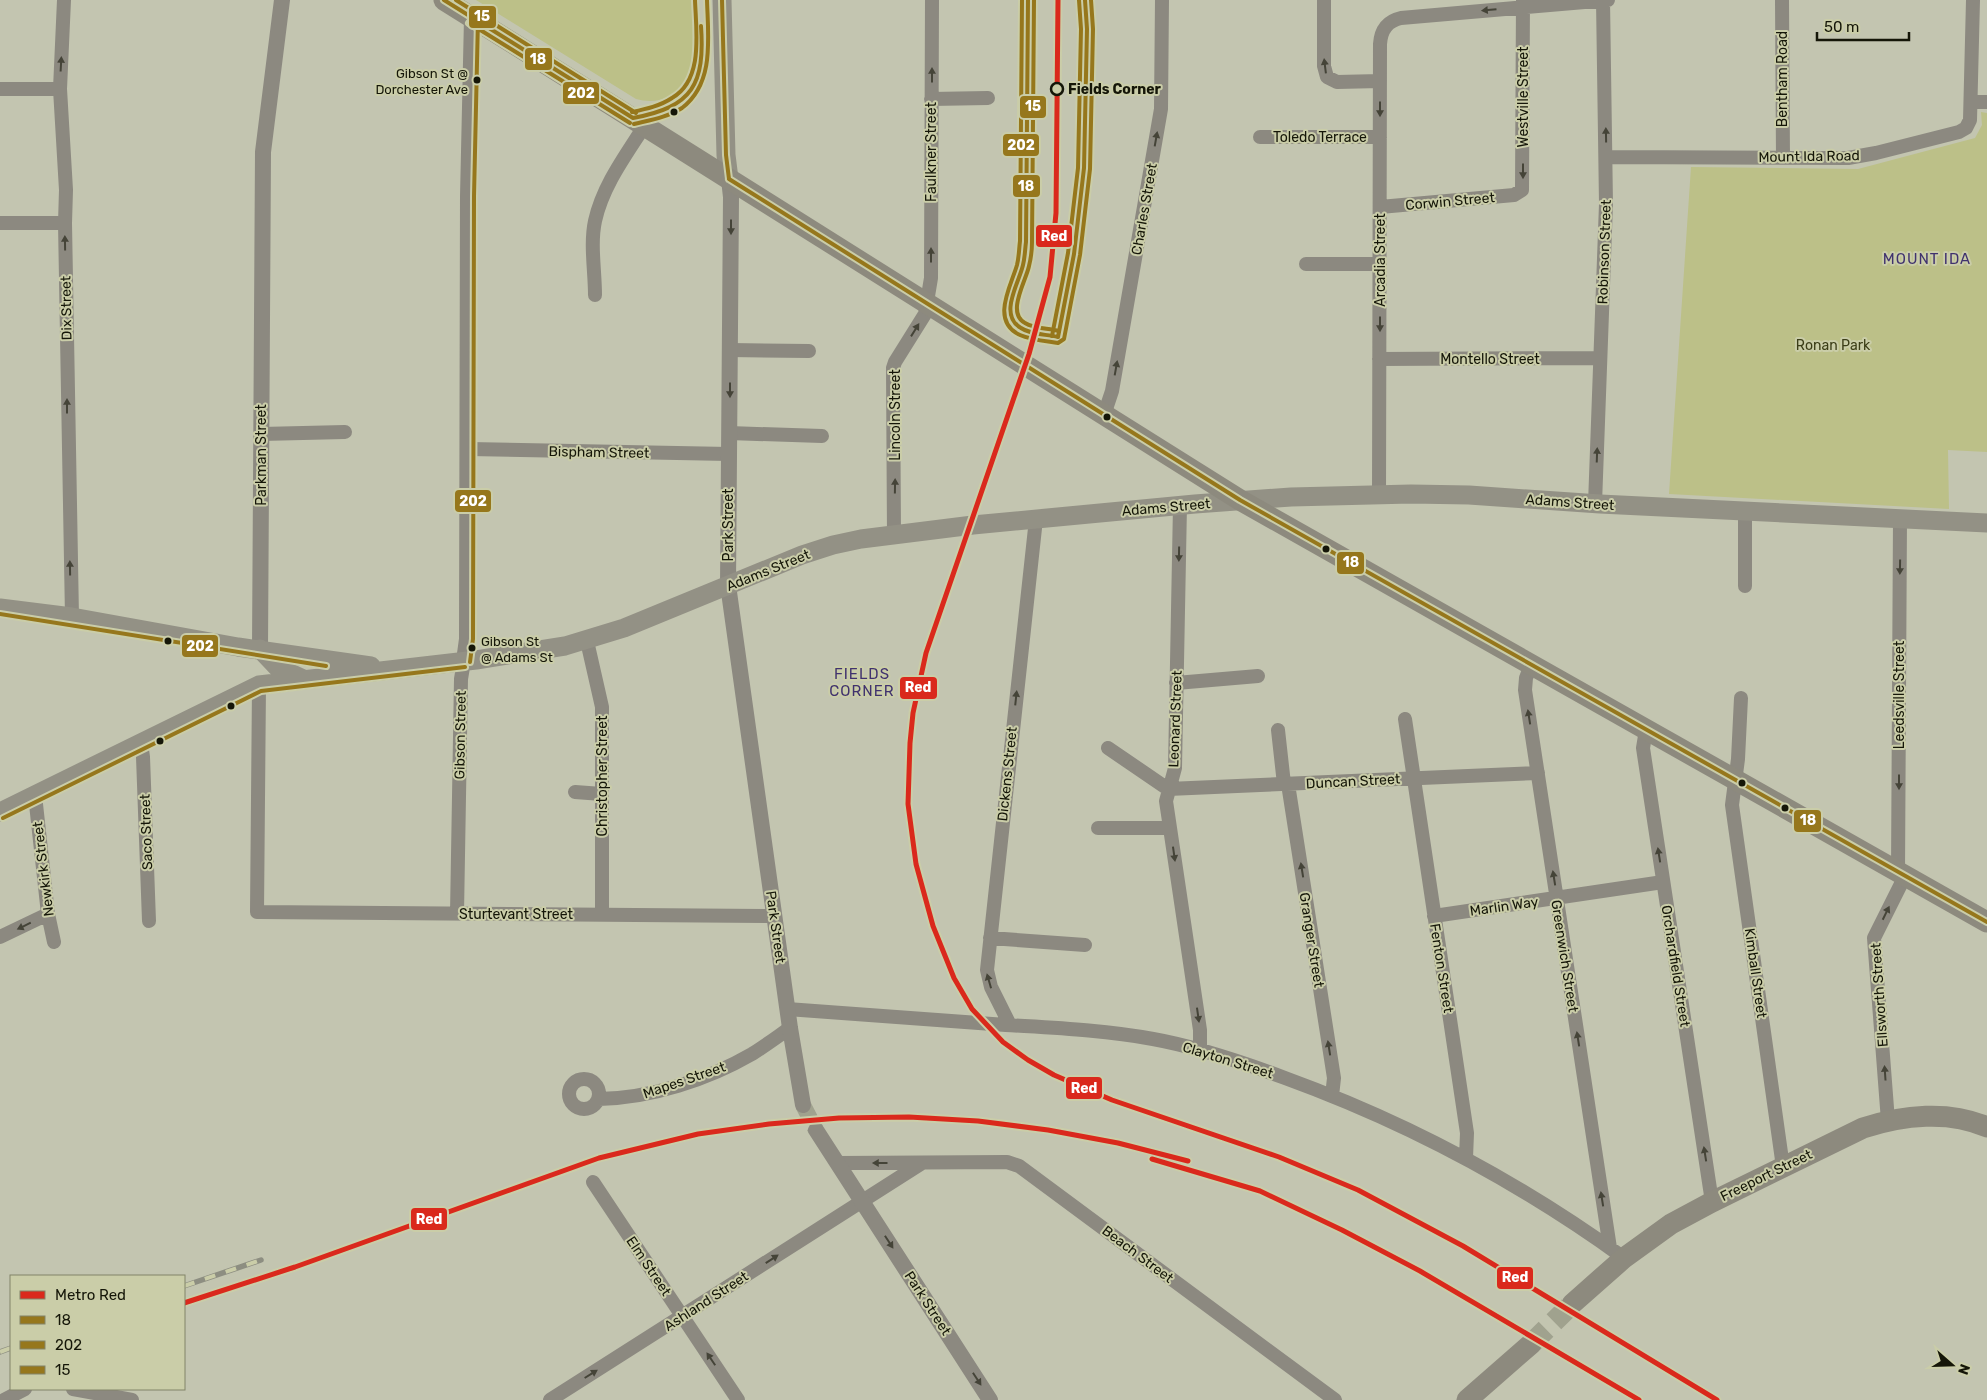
<svg xmlns="http://www.w3.org/2000/svg" width="1987" height="1400" font-family="Rubik,sans-serif">
	<rect width="100%" height="100%" fill="#c3c5b0"/>
	<!-- green -->
	<path fill="#bcc088" d="M 476,0 L 692,0 C 693,31 703,78 670,96 C 659,102 647,102 636,99 Z
		M 1981,112 L 1987,113 L 1987,452 L 1948,450 L 1949,509 L 1669,494 L 1691,167 L 1858,169 L 1975,138 L 1982,125 Z"/>
	<g fill="none" stroke-linecap="round" stroke-linejoin="round">
		<!-- tertiary-tunnel -->
		<path stroke="#a0a28e" stroke-width="16" stroke-dasharray="16 8" stroke-linecap="butt" d="M 803,1105 L 816,1130"/>
		<!-- primary-tunnel -->
		<path stroke="#a0a28e" stroke-width="21" stroke-dasharray="21 11" stroke-linecap="butt" d="M 1531,1344 L 1572,1304"/>
		<!-- minor -->
		<path stroke="#8c8980" stroke-width="14" d="M 64,0 L 60,89 L 66,190 L 65,223 L 72,617
			M 1324,0 L 1324,66 L 1327,77 L 1337,82 L 1380,81
			M 1782,0 L 1783,158
			M 0,89 L 60,89
			M 931,99 L 988,98
			M 1971,102 L 1987,102
			M 1260,137 L 1380,137
			M 1606,157 L 1848,158 L 1876,153 L 1959,132 L 1966,128 L 1970,120 L 1973,0
			M 1380,207 L 1514,195 L 1522,190 L 1523,0
			M 0,223 L 65,223
			M 1306,264 L 1380,264
			M 595,295 C 595,271 590,244 595,221 C 603,185 626,155 645,125
			M 730,350 L 809,351
			M 1379,359 L 1600,358
			M 1104,415 L 1112,391 L 1161,109 L 1162,0
			M 729,433 L 822,436
			M 261,434 L 345,432
			M 469,449 L 729,454
			M 1379,495 L 1380,44 C 1381,29 1388,21 1401,18 L 1608,0
			M 1595,504 L 1606,204 L 1603,0
			M 1180,505 L 1175,768 L 1166,801 L 1200,1030 L 1200,1050
			M 894,535 L 893,368 L 895,362 L 925,314 L 931,278 L 932,0
			M 1745,586 L 1745,511
			M 587,641 L 602,707 L 602,914
			M 1531,665 L 1526,678 L 1525,690 L 1610,1248
			M 1176,683 L 1258,676
			M 259,685 L 257,912 L 774,916
			M 1741,698 L 1738,759 L 1732,805 L 1783,1167
			M 1405,719 L 1467,1133 L 1466,1158
			M 1278,730 L 1284,784
			M 1646,730 L 1643,748 L 1712,1202
			M 141,743 L 143,757 L 149,921
			M 1108,748 L 1168,789 L 1538,773
			M 1288,784 L 1334,1078 L 1332,1096
			M 575,792 L 602,794
			M 35,795 L 48,914 L 54,942
			M 1098,828 L 1170,828
			M 1898,872 L 1900,518
			M 457,914 L 461,679 L 464,661
			M 1434,916 L 1663,882
			M 0,937 L 48,914
			M 990,938 L 1085,945
			M 787,1009 C 860,1014 933,1019 1006,1025 C 1055,1028 1104,1030 1153,1039 C 1198,1047 1242,1062 1285,1078 C 1406,1122 1519,1182 1624,1258
			M 1010,1025 L 991,987 L 987,970 L 1036,519
			M569 1094a15 15 0 1 1 30 0a15 15 0 1 1-30 0Z
			M 599,1099 C 651,1098 707,1080 752,1054 C 765,1046 777,1037 790,1028
			M 1888,1121 L 1874,938 L 1905,876
			M 838,1163 L 1007,1162 L 1019,1166 L 1335,1400
			M 593,1182 L 738,1400
			M 73,1389 L 132,1400
			M 4,1400 L 25,1389
			M 550,1400 L 922,1163"/>
		<!-- tertiary -->
		<path stroke="#8c8980" stroke-width="16" d="M 729,179 L 731,197 L 728,585 L 790,1028 L 803,1105
			M 260,649 L 263,152 L 282,0
			M 464,661 L 467,639 L 468,196 L 472,18
			M 816,1130 L 990,1400"/>
		<!-- secondary -->
		<path stroke="#939185" stroke-width="19" d="M 722,0 L 726,155 L 729,179
			M 0,608 L 72,617 L 238,647 L 371,666
			M 260,649 L 277,667 L 303,679
			M 0,812 L 259,685 L 476,660 L 565,646 L 624,628 L 802,555 L 833,545 L 861,539 L 973,525 L 1195,504 L 1291,497 L 1411,494 L 1469,495 L 1600,504 L 1987,523"/>
		<!-- primary -->
		<path stroke="#8d8a7e" stroke-width="21" d="M 444,0 L 1240,500 L 1987,922
			M 1572,1304 L 1624,1258 L 1671,1224 L 1712,1202 L 1863,1128 C 1903,1115 1949,1110 1987,1127
			M 1467,1400 L 1531,1344"/>
		<!-- rail casing -->
		<g stroke="#8d8e81" stroke-width="5.5">
			<path id="rail" d="M 184,1286 L 261,1260
				M 0,1352 L 11,1348"/>
		</g>
		<!-- rail -->
		<use href="#rail" stroke="#cacda8" stroke-width="4" stroke-dasharray="11" stroke-linecap="butt"/>
		<!-- bus-1 casing -->
		<g stroke="#cacda8" stroke-width="8">
			<path id="bus-1" d="M 444,0 L 633,118
				M 722,0 L 726,155 L 729,179
				M 1028,0 L 1026,242 C 1025,249 1025,257 1023,265 C 1019,283 998,315 1021,328 C 1031,335 1046,334 1058,337
				M 633,118 C 693,107 705,84 701,26
				M 729,179 L 1240,500 L 1987,922
				M 1058,337 L 1074,254 L 1084,168 L 1087,29 L 1085,0"/>
		</g>
		<!-- bus-2 casing -->
		<g stroke="#cacda8" stroke-width="8">
			<path id="bus-2" d="M 1022,0 L 1020,241 C 1019,249 1019,257 1017,265 C 1011,286 990,321 1020,335 C 1031,340 1045,341 1058,343 L 1064,339 L 1080,255 L 1090,169 L 1093,29 L 1091,0
				M 469,23 L 630,123
				M 634,124 C 650,120 668,117 682,108 C 715,83 708,37 707,0
				M 0,614 L 326,666
				M 470,662 L 473,639 L 474,196 L 478,18
				M 3,818 L 261,691 L 465,667"/>
		</g>
		<!-- bus-3 casing -->
		<g stroke="#cacda8" stroke-width="8">
			<path id="bus-3" d="M 456,0 L 636,113
				M 1034,0 L 1032,242 C 1032,250 1031,258 1029,266 C 1026,281 1006,313 1025,323 C 1035,329 1048,328 1059,331
				M 632,112 C 646,109 660,106 672,98 C 704,80 696,31 695,0
				M 1052,336 L 1068,253 L 1078,168 L 1081,29 L 1079,0"/>
		</g>
		<!-- bus-1 -->
		<use href="#bus-1" stroke="#96771c" stroke-width="4"/>
		<!-- bus-2 -->
		<use href="#bus-2" stroke="#96771c" stroke-width="4"/>
		<!-- bus-3 -->
		<use href="#bus-3" stroke="#96771c" stroke-width="4"/>
		<!-- metro-1 casing -->
		<g stroke="#cacda8" stroke-width="9">
			<path id="metro-1" d="M 1058,0 L 1056,213 L 1050,277 L 1029,354 L 926,653 L 913,713 L 910,743 L 908,804 L 916,864 L 933,926 L 954,978 L 972,1009 L 1003,1042 L 1028,1060 L 1054,1075 L 1112,1100 L 1279,1157 L 1358,1190 L 1463,1246 L 1717,1400
				M 1152,1159 L 1260,1191 L 1342,1230 L 1420,1271 L 1639,1400
				M 184,1303 L 295,1267 L 599,1158 L 698,1134 L 769,1124 L 839,1118 L 909,1117 L 978,1121 L 1048,1130 L 1118,1143 L 1188,1161"/>
		</g>
		<!-- metro-1 -->
		<use href="#metro-1" stroke="#da291c" stroke-width="5"/>
	</g>
	<!-- one-way arrows -->
	<defs><path id="oneway-solid" d="M-6-.8H1V-3.2L6.5 0L1 3.2V.8H-6Z" transform="scale(1.25)"/></defs>
	<g fill="#454438">
		<use href="#oneway-solid" transform="translate(1489 10) rotate(175)"/>
		<use href="#oneway-solid" transform="translate(61 64) rotate(-87)"/>
		<use href="#oneway-solid" transform="translate(1325 66) rotate(-97)"/>
		<use href="#oneway-solid" transform="translate(932 75) rotate(-90)"/>
		<use href="#oneway-solid" transform="translate(1380 109) rotate(90)"/>
		<use href="#oneway-solid" transform="translate(1606 135) rotate(-91)"/>
		<use href="#oneway-solid" transform="translate(1156 139) rotate(-80)"/>
		<use href="#oneway-solid" transform="translate(1523 171) rotate(90)"/>
		<use href="#oneway-solid" transform="translate(731 227) rotate(90)"/>
		<use href="#oneway-solid" transform="translate(65 243) rotate(-91)"/>
		<use href="#oneway-solid" transform="translate(931 255) rotate(-90)"/>
		<use href="#oneway-solid" transform="translate(1380 324) rotate(90)"/>
		<use href="#oneway-solid" transform="translate(915 330) rotate(-58)"/>
		<use href="#oneway-solid" transform="translate(1116 368) rotate(-80)"/>
		<use href="#oneway-solid" transform="translate(730 390) rotate(90)"/>
		<use href="#oneway-solid" transform="translate(67 406) rotate(-90)"/>
		<use href="#oneway-solid" transform="translate(1597 455) rotate(-88)"/>
		<use href="#oneway-solid" transform="translate(895 486) rotate(-89)"/>
		<use href="#oneway-solid" transform="translate(1179 554) rotate(91)"/>
		<use href="#oneway-solid" transform="translate(1900 567) rotate(91)"/>
		<use href="#oneway-solid" transform="translate(70 568) rotate(-91)"/>
		<use href="#oneway-solid" transform="translate(1016 698) rotate(-84)"/>
		<use href="#oneway-solid" transform="translate(1529 717) rotate(-99)"/>
		<use href="#oneway-solid" transform="translate(1899 782) rotate(90)"/>
		<use href="#oneway-solid" transform="translate(1174 854) rotate(82)"/>
		<use href="#oneway-solid" transform="translate(1659 855) rotate(-99)"/>
		<use href="#oneway-solid" transform="translate(1302 870) rotate(-99)"/>
		<use href="#oneway-solid" transform="translate(1554 878) rotate(-99)"/>
		<use href="#oneway-solid" transform="translate(1886 913) rotate(-64)"/>
		<use href="#oneway-solid" transform="translate(24 926) rotate(154)"/>
		<use href="#oneway-solid" transform="translate(989 981) rotate(-106)"/>
		<use href="#oneway-solid" transform="translate(1198 1015) rotate(82)"/>
		<use href="#oneway-solid" transform="translate(1578 1039) rotate(-99)"/>
		<use href="#oneway-solid" transform="translate(1329 1048) rotate(-99)"/>
		<use href="#oneway-solid" transform="translate(1885 1073) rotate(-94)"/>
		<use href="#oneway-solid" transform="translate(1705 1154) rotate(-99)"/>
		<use href="#oneway-solid" transform="translate(880 1163) rotate(180)"/>
		<use href="#oneway-solid" transform="translate(1602 1199) rotate(-99)"/>
		<use href="#oneway-solid" transform="translate(889 1242) rotate(57)"/>
		<use href="#oneway-solid" transform="translate(772 1259) rotate(-33)"/>
		<use href="#oneway-solid" transform="translate(711 1359) rotate(-124)"/>
		<use href="#oneway-solid" transform="translate(591 1374) rotate(-32)"/>
		<use href="#oneway-solid" transform="translate(977 1379) rotate(57)"/>
	</g>
	<!-- markers -->
	<g fill="#151608" stroke="#cacda8" stroke-width="2">
		<circle cx="477" cy="80" r="4.5"/>
		<circle cx="674" cy="112" r="4.5"/>
		<circle cx="1107" cy="417" r="4.5"/>
		<circle cx="1326" cy="549" r="4.5"/>
		<circle cx="168" cy="641" r="4.5"/>
		<circle cx="472" cy="648" r="4.5"/>
		<circle cx="231" cy="706" r="4.5"/>
		<circle cx="160" cy="741" r="4.5"/>
		<circle cx="1742" cy="783" r="4.5"/>
		<circle cx="1785" cy="808" r="4.5"/>
	</g>
	<circle fill="#cacda8" stroke="#151608" stroke-width="2.5" cx="1057" cy="89" r="6"/>
	<g text-anchor="middle" stroke-width="4" stroke-linejoin="round" paint-order="stroke">
		<!-- bus labels -->
		<g font-size="13" fill="#151608" stroke="#cacda8" text-anchor="end">
			<text x="468" y="78">Gibson St @<tspan x="468" dy="16">Dorchester Ave</tspan></text>
			<text x="481" y="646" text-anchor="start">Gibson St<tspan x="481" dy="16">@ Adams St</tspan></text>
		</g>
		<!-- street labels -->
		<g font-size="14" fill="#151608" stroke="#cacda8">
			<text transform="translate(1782 79) rotate(-90)" y="5">Bentham Road</text>
			<text transform="translate(1523 97) rotate(-90)" y="5">Westville Street</text>
			<text x="1320" y="142">Toledo Terrace</text>
			<text transform="translate(931 152) rotate(-90)" y="5">Faulkner Street</text>
			<text transform="translate(1809 156) rotate(-1)" y="5">Mount Ida Road</text>
			<text transform="translate(1450 201) rotate(-5)" y="5">Corwin Street</text>
			<text transform="translate(1144 209) rotate(-80)" y="5">Charles Street</text>
			<text transform="translate(1604 252) rotate(-88)" y="5">Robinson Street</text>
			<text transform="translate(1380 260) rotate(-90)" y="5">Arcadia Street</text>
			<text transform="translate(66 308) rotate(-91)" y="5">Dix Street</text>
			<text x="1490" y="364">Montello Street</text>
			<text transform="translate(895 415) rotate(-90)" y="5">Lincoln Street</text>
			<text transform="translate(599 452) rotate(1)" y="5">Bispham Street</text>
			<text transform="translate(261 455) rotate(-90)" y="5">Parkman Street</text>
			<text transform="translate(1570 502) rotate(4)" y="5">Adams Street</text>
			<text transform="translate(1166 507) rotate(-5)" y="5">Adams Street</text>
			<text transform="translate(728 525) rotate(-90)" y="5">Park Street</text>
			<text transform="translate(768 570) rotate(-22)" y="5">Adams Street</text>
			<text transform="translate(1899 695) rotate(-90)" y="5">Leedsville Street</text>
			<text transform="translate(1175 719) rotate(-88)" y="5">Leonard Street</text>
			<text transform="translate(460 735) rotate(-89)" y="5">Gibson Street</text>
			<text transform="translate(1007 774) rotate(-84)" y="5">Dickens Street</text>
			<text transform="translate(602 776) rotate(-90)" y="5">Christopher Street</text>
			<text transform="translate(1353 781) rotate(-3)" y="5">Duncan Street</text>
			<text transform="translate(146 832) rotate(-92)" y="5">Saco Street</text>
			<text transform="translate(43 869) rotate(-97)" y="5">Newkirk Street</text>
			<text transform="translate(1504 906) rotate(-8)" y="5">Marlin Way</text>
			<text x="516" y="919">Sturtevant Street</text>
			<text transform="translate(776 927) rotate(82)" y="5">Park Street</text>
			<text transform="translate(1312 940) rotate(81)" y="5">Granger Street</text>
			<text transform="translate(1565 956) rotate(81)" y="5">Greenwich Street</text>
			<text transform="translate(1676 966) rotate(81)" y="5">Orchardfield Street</text>
			<text transform="translate(1442 968) rotate(81)" y="5">Fenton Street</text>
			<text transform="translate(1756 973) rotate(82)" y="5">Kimball Street</text>
			<text transform="translate(1879 995) rotate(-94)" y="5">Ellsworth Street</text>
			<text transform="translate(1228 1060) rotate(17)" y="5">Clayton Street</text>
			<text transform="translate(684 1080) rotate(-19)" y="5">Mapes Street</text>
			<text transform="translate(1766 1175) rotate(-26)" y="5">Freeport Street</text>
			<text transform="translate(1138 1254) rotate(37)" y="5">Beach Street</text>
			<text transform="translate(649 1266) rotate(56)" y="5">Elm Street</text>
			<text transform="translate(706 1301) rotate(-33)" y="5">Ashland Street</text>
			<text transform="translate(928 1303) rotate(57)" y="5">Park Street</text>
		</g>
		<!-- stop labels -->
		<g font-size="14" font-weight="bold" fill="#151608" stroke="#cacda8" text-anchor="start">
			<text x="1068" y="94">Fields Corner</text>
		</g>
		<!-- park labels -->
		<g font-size="14" fill="#3c3e18" stroke="#cacda8">
			<text x="1833" y="350">Ronan Park</text>
		</g>
		<!-- neighbourhood labels -->
		<g font-size="15" letter-spacing="1" fill="#40326e" stroke="#cacda8">
			<text x="1927" y="264">MOUNT IDA</text>
			<text x="862" y="679">FIELDS<tspan x="862" dy="17">CORNER</tspan></text>
		</g>
	</g>
	<g stroke="#cacda8" stroke-width="2">
		<rect x="468" y="5" width="29" height="24" rx="5" fill="#96771c"/>
		<rect x="524" y="47" width="29" height="24" rx="5" fill="#96771c"/>
		<rect x="562" y="81" width="38" height="24" rx="5" fill="#96771c"/>
		<rect x="1019" y="95" width="28" height="24" rx="5" fill="#96771c"/>
		<rect x="1002" y="133" width="38" height="24" rx="5" fill="#96771c"/>
		<rect x="1012" y="174" width="29" height="24" rx="5" fill="#96771c"/>
		<rect x="1035" y="224" width="38" height="24" rx="5" fill="#da291c"/>
		<rect x="454" y="489" width="38" height="24" rx="5" fill="#96771c"/>
		<rect x="1336" y="551" width="29" height="24" rx="5" fill="#96771c"/>
		<rect x="181" y="634" width="38" height="24" rx="5" fill="#96771c"/>
		<rect x="899" y="676" width="39" height="24" rx="5" fill="#da291c"/>
		<rect x="1793" y="809" width="29" height="24" rx="5" fill="#96771c"/>
		<rect x="1065" y="1076" width="38" height="24" rx="5" fill="#da291c"/>
		<rect x="410" y="1207" width="38" height="24" rx="5" fill="#da291c"/>
		<rect x="1496" y="1266" width="38" height="24" rx="5" fill="#da291c"/>
	</g>
	<g font-size="14" text-anchor="middle" font-weight="bold" fill="#fff">
		<text x="482" y="21">15</text>
		<text x="538" y="64">18</text>
		<text x="581" y="98">202</text>
		<text x="1033" y="111">15</text>
		<text x="1021" y="150">202</text>
		<text x="1026" y="191">18</text>
		<text x="1054" y="241">Red</text>
		<text x="473" y="506">202</text>
		<text x="1351" y="567">18</text>
		<text x="200" y="651">202</text>
		<text x="918" y="692">Red</text>
		<text x="1808" y="825">18</text>
		<text x="1084" y="1093">Red</text>
		<text x="429" y="1224">Red</text>
		<text x="1515" y="1282">Red</text>
	</g>
	<!-- legend -->
	<rect x="10" y="1275" width="175" height="115" fill="#cacda8" stroke="#828468"/>
	<rect x="20" y="1291" width="25" height="8" fill="#da291c" stroke="#828468"/>
	<text x="55" y="1300" font-size="15" fill="#151608">Metro Red</text>
	<rect x="20" y="1316" width="25" height="8" fill="#96771c" stroke="#828468"/>
	<text x="55" y="1325" font-size="15" fill="#151608">18</text>
	<rect x="20" y="1341" width="25" height="8" fill="#96771c" stroke="#828468"/>
	<text x="55" y="1350" font-size="15" fill="#151608">202</text>
	<rect x="20" y="1366" width="25" height="8" fill="#96771c" stroke="#828468"/>
	<text x="55" y="1375" font-size="15" fill="#151608">15</text>
	<!-- north arrow -->
	<g transform="translate(1952 1365) rotate(110)" stroke="#cacda8" stroke-width="4" paint-order="stroke">
	<path d="M0-4L9 19L0 12L-9 19Z" fill="#151608"/>
	<text y="-8" font-size="14" font-weight="bold" text-anchor="middle" fill="#151608">N</text>
	</g>
	<!-- scale -->
	<path d="M1817 32v8h92v-8" fill="none" stroke="#151608" stroke-width="2.5"/>
	<text x="1824" y="32" font-size="15" fill="#151608" stroke="#cacda8" stroke-width="4" paint-order="stroke">50 m</text>
</svg>
